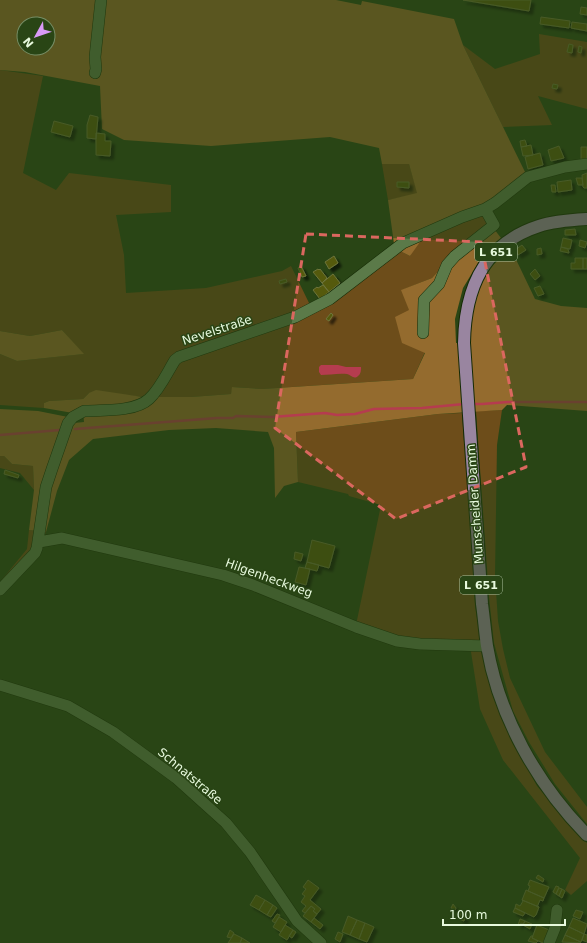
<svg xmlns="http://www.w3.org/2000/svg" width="587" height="943" font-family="'DejaVu Sans',sans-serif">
	<defs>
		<filter id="shadow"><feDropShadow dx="3.5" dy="3.5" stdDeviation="1" flood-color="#0009"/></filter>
	</defs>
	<rect width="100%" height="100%" fill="#294515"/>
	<!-- green -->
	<path fill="#6d4d1a" d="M 539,34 L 587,42 L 587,109 L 538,96 L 552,125 L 503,127 L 463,45 L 495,69 L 540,54 Z
		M 0,70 L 43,76 L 23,173 L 56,190 L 69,173 L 171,185 L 171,212 L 116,215 L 124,255 L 126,293 L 206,288 L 282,271 L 291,266 L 310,305 L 294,315 L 177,355 L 150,397 L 89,393 L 83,399 L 49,401 L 44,403 L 44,408 L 0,405 L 0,354 L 17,361 L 83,354 L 62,330 L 30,336 L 0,331 Z
		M 382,164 L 409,164 L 418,194 L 388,200 Z
		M 483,207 L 491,225 L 455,253 L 432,278 L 402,290 L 425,352 L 413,379 L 262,389 L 233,387 L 231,394 L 191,397 L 154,397 L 181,357 L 295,319 L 398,250 L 410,256 L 418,238 Z
		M 502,410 L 497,445 L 495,576 L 498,621 L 503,649 L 510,678 L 545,752 L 587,807 L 587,824 L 555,784 L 529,742 L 513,711 L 501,668 L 494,643 L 489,597 L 476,411 Z
		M 462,413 L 464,442 L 466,444 L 475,606 L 484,662 L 494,698 L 508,731 L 537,786 L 581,838 L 587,843 L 587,881 L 571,895 L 565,890 L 580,858 L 503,760 L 480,709 L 471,652 L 468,642 L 397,638 L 356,625 L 381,505 L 349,496 L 348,494 L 298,482 L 296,432 L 438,414 Z
		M 0,456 L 4,456 L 12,464 L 33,466 L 34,490 L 20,473 L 0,468 Z
		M 29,530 L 46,532 L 38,554 L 0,595 L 0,582 L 27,549 Z"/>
	<!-- forest -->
	<path fill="#946b2e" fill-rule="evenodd" d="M 0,0 L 336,0 L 361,5 L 362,1 L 454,19 L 463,45 L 526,174 L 500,195 L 418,238 L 420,242 L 410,256 L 398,250 L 394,244 L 388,200 L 417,193 L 409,164 L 382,164 L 379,148 L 330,137 L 211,146 L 124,140 L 102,129 L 100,86 L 25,72 L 0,70 ZM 24,24 L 48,24 L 48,48 L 24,48 Z
		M 491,225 L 501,238 L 480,260 L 463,288 L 455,319 L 456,343 L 471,342 C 469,318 475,288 491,268 C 496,261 504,255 511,249 L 535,299 L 561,306 L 587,308 L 587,411 L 507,405 L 502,410 L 438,414 L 296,432 L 298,482 L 284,486 L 275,498 L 274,448 L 268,432 L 216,428 L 169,430 L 93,439 L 69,460 L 57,491 L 46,532 L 29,530 L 34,490 L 33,466 L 12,464 L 4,456 L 0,456 L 0,409 L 38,411 L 68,417 L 74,423 L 84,422 L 83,410 L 73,413 L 44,408 L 44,403 L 49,401 L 83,399 L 89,393 L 96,390 L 143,397 L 191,397 L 231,394 L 232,387 L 262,389 L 413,379 L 425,353 L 402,343 L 395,317 L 409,310 L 401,290 L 432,278 L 455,253 Z
		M 62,330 L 84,354 L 17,361 L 0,354 L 0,331 L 30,336 Z"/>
	<!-- water -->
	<path fill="#b53c4f" d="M 321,365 L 338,365 L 346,367 L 361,367 C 361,370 361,374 358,376 C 354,380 351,375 347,374 C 338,373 329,375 321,375 L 319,372 L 319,367 Z"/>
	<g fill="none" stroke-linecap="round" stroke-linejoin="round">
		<!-- stream -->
		<path stroke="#b53c4f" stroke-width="2.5" d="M 471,404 L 482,404 L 508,402 L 587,402
			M 75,429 L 217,418 L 233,418 L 236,416 L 272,417 L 325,413 L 337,415 L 355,414 L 374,409 L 422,408 L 464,404
			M 0,435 L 60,430"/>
	</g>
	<!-- building -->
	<path fill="#545a0f" stroke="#6d743a" filter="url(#shadow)" d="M 463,0 L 531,0 L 529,11 Z
		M 581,7 L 587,8 L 587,15 L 580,14 Z
		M 541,17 L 570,21 L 569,28 L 540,24 Z
		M 572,22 L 587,24 L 587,31 L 571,28 Z
		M 569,44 L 573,45 L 572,53 L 567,52 Z
		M 579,46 L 582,47 L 581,53 L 578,52 Z
		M 553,84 L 558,85 L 557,89 L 552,88 Z
		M 90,115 L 98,117 L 96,139 L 87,138 L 87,125 Z
		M 54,121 L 73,126 L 70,137 L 51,132 Z
		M 96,133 L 105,134 L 105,141 L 111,141 L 110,156 L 96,155 Z
		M 525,140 L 527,146 L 521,147 L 520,141 Z
		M 531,145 L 533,155 L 523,156 L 521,147 Z
		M 559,146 L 564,158 L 551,161 L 548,150 Z
		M 581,147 L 587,147 L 587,159 L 581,159 Z
		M 540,153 L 543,165 L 528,169 L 525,157 Z
		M 587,173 L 587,188 L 584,188 L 583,187 L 582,175 Z
		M 576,178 L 582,178 L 583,185 L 578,185 Z
		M 571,180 L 572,190 L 558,192 L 557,182 Z
		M 397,182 L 409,182 L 409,188 L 397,187 Z
		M 551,185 L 555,185 L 556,192 L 552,192 Z
		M 575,229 L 576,235 L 565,235 L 565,230 Z
		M 563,238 L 572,240 L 570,249 L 561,247 Z
		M 580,240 L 587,242 L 585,248 L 579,246 Z
		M 522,245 L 526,250 L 518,255 L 515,250 Z
		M 561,247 L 568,249 L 569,253 L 560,251 Z
		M 541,248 L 542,254 L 537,255 L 537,249 Z
		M 334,256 L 338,263 L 329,269 L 325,262 Z
		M 575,258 L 583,258 L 583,269 L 571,269 L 571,263 L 575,263 Z
		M 583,258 L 587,258 L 587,269 L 583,269 Z
		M 301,266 L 306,276 L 302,277 L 298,268 Z
		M 318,269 L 319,270 L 320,269 L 327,278 L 322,283 L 313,272 Z
		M 535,269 L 540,276 L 535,280 L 530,274 Z
		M 333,274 L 340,283 L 329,292 L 322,283 Z
		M 286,279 L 287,282 L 280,284 L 279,281 Z
		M 323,285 L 329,292 L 320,299 L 313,290 L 317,287 L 318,288 Z
		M 540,286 L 544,294 L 538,296 L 534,288 Z
		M 331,313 L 333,315 L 329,321 L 326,319 Z
		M 5,470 L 19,475 L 18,478 L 4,474 Z
		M 312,540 L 335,546 L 329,568 L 307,562 Z
		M 295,552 L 303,554 L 301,561 L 294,559 Z
		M 307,562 L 319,565 L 317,571 L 305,568 Z
		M 299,567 L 310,569 L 306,585 L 295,582 Z
		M 538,875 L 544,879 L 543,882 L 536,878 Z
		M 308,880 L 319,888 L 310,900 L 321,909 L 317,914 L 313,911 L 315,909 L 311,906 L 305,913 L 302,911 L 306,906 L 301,902 L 305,896 L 302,894 L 306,889 L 303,887 Z
		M 530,880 L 549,887 L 544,898 L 528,891 L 530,886 L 528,885 Z
		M 556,886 L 559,887 L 556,894 L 553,892 Z
		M 559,888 L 562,889 L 559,896 L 556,894 Z
		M 562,889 L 565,891 L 562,898 L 559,896 Z
		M 526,890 L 544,898 L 543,901 L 540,900 L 537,907 L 539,907 L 522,900 Z
		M 256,895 L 265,900 L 259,910 L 250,905 Z
		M 265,900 L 273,905 L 267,915 L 259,910 Z
		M 522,900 L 539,907 L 536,915 L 534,917 L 515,908 L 516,904 L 520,906 L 523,901 Z
		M 453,904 L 456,908 L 455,910 L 451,908 Z
		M 273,905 L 277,908 L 271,917 L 267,915 Z
		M 311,906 L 315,909 L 313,911 L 317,914 L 311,922 L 303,916 Z
		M 515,908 L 525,913 L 523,916 L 513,912 Z
		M 576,910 L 583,912 L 580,919 L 573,916 Z
		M 461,913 L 466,915 L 464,921 L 459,919 Z
		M 277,914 L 280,915 L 275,923 L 272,921 Z
		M 348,916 L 357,920 L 350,935 L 342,932 Z
		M 279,917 L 287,922 L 281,932 L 273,927 Z
		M 314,918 L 323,925 L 320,929 L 311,922 Z
		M 573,918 L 587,924 L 584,934 L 569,927 Z
		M 520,919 L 525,921 L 523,924 L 521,923 L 520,925 L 518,925 Z
		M 357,920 L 365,923 L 359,939 L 350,935 Z
		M 525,921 L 532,924 L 530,929 L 523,925 Z
		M 365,923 L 374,927 L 367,942 L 359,939 Z
		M 285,925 L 293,930 L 287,940 L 279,935 Z
		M 537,925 L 549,930 L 543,943 L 532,938 Z
		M 569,927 L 584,934 L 581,942 L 565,935 Z
		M 230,930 L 234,933 L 231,938 L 227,937 Z
		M 293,930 L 296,932 L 292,938 L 289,936 Z
		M 338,932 L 343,934 L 340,942 L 335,939 Z
		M 234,934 L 242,938 L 240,943 L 228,943 Z
		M 584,934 L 587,935 L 587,942 L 582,940 Z
		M 565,935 L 581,942 L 580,943 L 562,942 Z
		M 531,936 L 533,936 L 532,938 L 538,941 L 536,943 L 528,941 Z
		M 242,938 L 250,943 L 240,943 Z"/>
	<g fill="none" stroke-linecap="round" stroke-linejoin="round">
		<!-- minor casing -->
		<g stroke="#152a05" stroke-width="12">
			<path id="minor" d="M 95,73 L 96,69 L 95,57 L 101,0
				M 423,333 L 424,300 L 439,284 L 447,265 L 455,256 L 494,225 L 485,209
				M 39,542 L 62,538 L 223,575 L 253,585 L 356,627 L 397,641 L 420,644 L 487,646
				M 0,590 L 35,553 L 37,548 L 46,487 L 52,469 L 68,423 L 73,417 L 84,411 C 103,410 135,412 149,399 C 160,389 167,373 175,360 L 179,357 L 295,317 L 330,299 L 403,243 L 462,217 L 485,209 L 495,203 L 528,177 L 565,167 L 587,164
				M 0,685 L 68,706 L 113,732 L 176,778 L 226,823 L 235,834 L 250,852 L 297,921 L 321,943
				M 549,943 L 555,928 L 557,910"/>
		</g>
		<!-- major casing -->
		<g stroke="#152a05" stroke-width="14">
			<path id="major" d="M 587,219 C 571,220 554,221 539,226 C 483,244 465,289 464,343 L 482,604 C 484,618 485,632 487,646 C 499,717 537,784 587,835"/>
		</g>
		<!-- minor -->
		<use href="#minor" stroke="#5b7a49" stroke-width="11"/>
		<!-- major -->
		<use href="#major" stroke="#9985a0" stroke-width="12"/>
	</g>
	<!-- marked area -->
	<path d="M0 0H587V943H0ZM 306,234 L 481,242 L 526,467 L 396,519 L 275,428 Z" fill="#294515" fill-opacity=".55" fill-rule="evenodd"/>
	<path fill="none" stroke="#db675f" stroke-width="3" stroke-dasharray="8 5" stroke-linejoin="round" d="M 306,234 L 481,242 L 526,467 L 396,519 L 275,428 Z"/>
	<g text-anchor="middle" stroke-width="3" stroke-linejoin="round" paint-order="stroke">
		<!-- shield labels -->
		<g fill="#294515" stroke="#afc4a2" stroke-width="1">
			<rect x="475" y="243" width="42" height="18" rx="3"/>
			<rect x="460" y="576" width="42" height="18" rx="3"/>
		</g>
		<g font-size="11" font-weight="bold" fill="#e8fade">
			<text x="496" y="256">L 651</text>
			<text x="481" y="589">L 651</text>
		</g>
		<!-- street labels -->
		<g font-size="12" fill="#e8fade" stroke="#294515">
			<text transform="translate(217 330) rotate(-18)" y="4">Nevelstraße</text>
			<text transform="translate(475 504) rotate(-94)" y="4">Munscheider Damm</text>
			<text transform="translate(269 578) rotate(20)" y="4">Hilgenheckweg</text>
			<text transform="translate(190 776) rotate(40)" y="4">Schnatstraße</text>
		</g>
	</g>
	<!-- north arrow -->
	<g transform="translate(36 36) rotate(230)"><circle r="19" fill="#294515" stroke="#758d65"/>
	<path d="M0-3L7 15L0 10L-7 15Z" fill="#d99af7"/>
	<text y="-6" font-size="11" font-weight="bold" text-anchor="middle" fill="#e8fade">N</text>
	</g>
	<!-- scale -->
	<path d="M443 919v6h122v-6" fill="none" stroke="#e8fade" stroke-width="2"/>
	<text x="449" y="919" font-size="12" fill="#e8fade" stroke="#294515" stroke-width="3" paint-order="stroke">100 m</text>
</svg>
